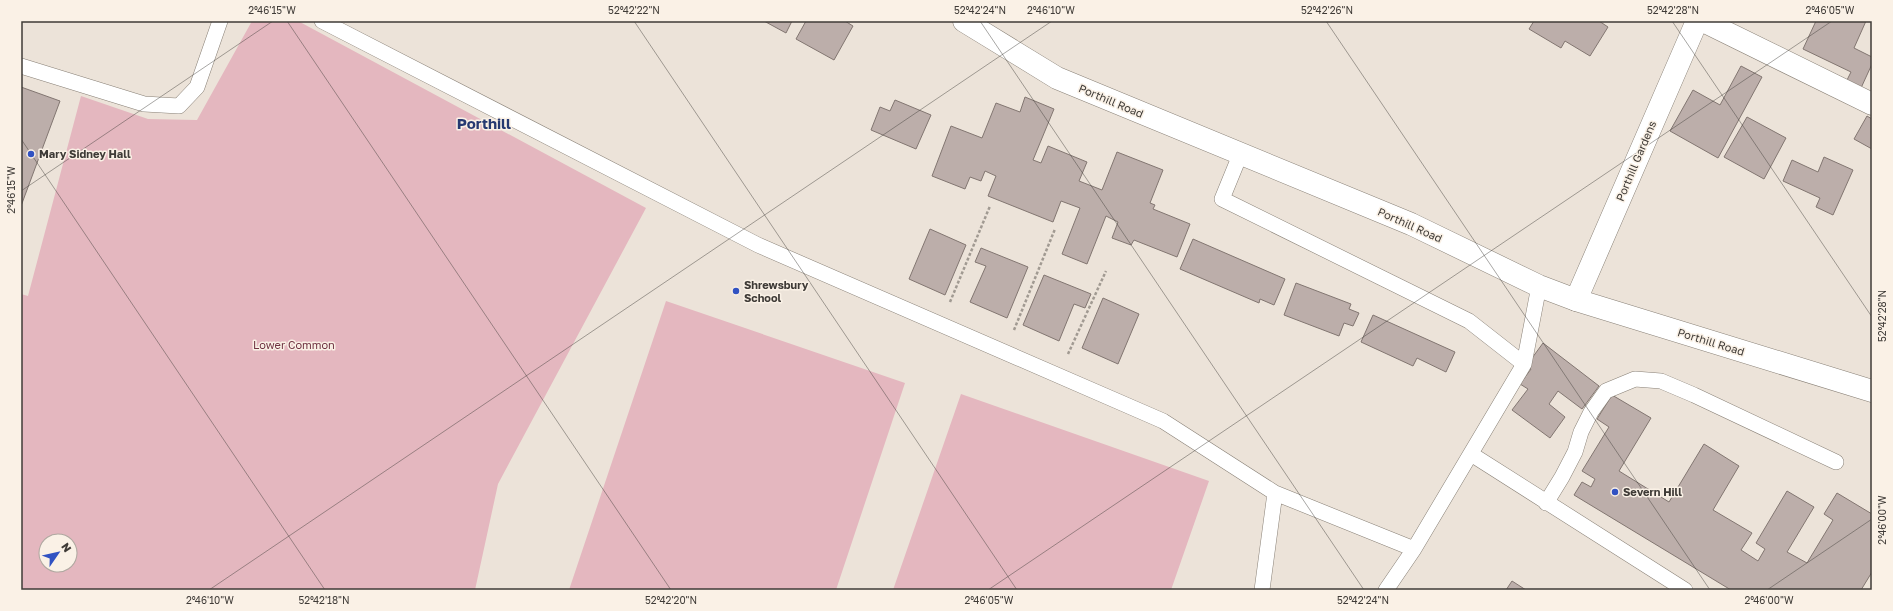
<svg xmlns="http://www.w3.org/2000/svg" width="1893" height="611" font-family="'Golos Text',sans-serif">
	<rect width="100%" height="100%" fill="#ece3d9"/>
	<!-- green -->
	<path fill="#e4b7bf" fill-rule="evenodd" d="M 252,21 L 298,21 L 646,208 L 498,484 L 475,590 L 21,590 L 21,294 L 28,296 L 81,96 L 148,119 L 197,120 ZM 46,541 L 70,541 L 70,565 L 46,565 Z
		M 666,301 L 905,383 L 836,590 L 569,590 Z
		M 961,394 L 1209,481 L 1171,590 L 893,590 Z"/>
	<!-- building -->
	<path fill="#bcaeaa" stroke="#827671" d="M 764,21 L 792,21 L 786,33 Z
		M 806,21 L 845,21 L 853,26 L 834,60 L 796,39 Z
		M 1534,21 L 1599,21 L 1608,27 L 1590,56 L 1565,41 L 1561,48 L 1529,29 Z
		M 1816,21 L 1866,21 L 1854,48 L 1872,57 L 1872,64 L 1861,88 L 1846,82 L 1851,72 L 1803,49 Z
		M 1741,66 L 1762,77 L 1718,158 L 1670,131 L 1693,90 L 1720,105 Z
		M 21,87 L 60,101 L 21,206 Z
		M 1025,97 L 1054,109 L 1033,160 L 1041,163 L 1048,146 L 1087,162 L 1079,181 L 1102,190 L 1117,152 L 1163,170 L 1150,203 L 1155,205 L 1153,209 L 1190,224 L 1177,257 L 1134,240 L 1131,245 L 1112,238 L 1118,222 L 1106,216 L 1087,264 L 1062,254 L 1080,208 L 1061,201 L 1053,222 L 988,196 L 996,176 L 985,171 L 981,181 L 970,177 L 965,189 L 932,176 L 951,126 L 982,138 L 996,103 L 1020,112 Z
		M 895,100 L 931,115 L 916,149 L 871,130 L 880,107 L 890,111 Z
		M 1867,116 L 1872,119 L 1872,149 L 1854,139 Z
		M 1747,117 L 1786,138 L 1764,179 L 1724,157 Z
		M 1824,157 L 1853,170 L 1833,215 L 1816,207 L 1820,198 L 1783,181 L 1792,160 L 1818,172 Z
		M 930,229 L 966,245 L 945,295 L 909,279 Z
		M 1193,239 L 1285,279 L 1274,305 L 1260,299 L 1259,303 L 1180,269 Z
		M 981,248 L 1028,267 L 1007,318 L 970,302 L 986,266 L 975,262 Z
		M 1044,275 L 1091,294 L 1085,308 L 1074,304 L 1059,341 L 1023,325 Z
		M 1296,283 L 1351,304 L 1349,309 L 1359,313 L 1353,326 L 1344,323 L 1339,336 L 1284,315 Z
		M 1103,298 L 1139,314 L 1118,364 L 1082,348 Z
		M 1373,315 L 1455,352 L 1446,372 L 1417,358 L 1413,366 L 1361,342 Z
		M 1543,343 L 1599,386 L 1582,409 L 1558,391 L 1549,404 L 1565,417 L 1550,438 L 1512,410 L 1528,389 L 1520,384 L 1531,369 L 1527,365 Z
		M 1612,395 L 1651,418 L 1619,471 L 1669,502 L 1704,444 L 1739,466 L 1713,510 L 1752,533 L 1741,550 L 1758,561 L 1765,549 L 1756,543 L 1787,491 L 1814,507 L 1787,552 L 1807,563 L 1833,520 L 1824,514 L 1837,493 L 1872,514 L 1872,572 L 1861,590 L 1731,590 L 1574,495 L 1582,482 L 1591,487 L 1595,479 L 1582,471 L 1609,427 L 1597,419 Z
		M 1512,581 L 1526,590 L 1506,590 Z"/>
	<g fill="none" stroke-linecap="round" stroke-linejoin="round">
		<!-- lane casing -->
		<g stroke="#898177" stroke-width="16">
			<path id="lane" d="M 322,21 L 758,245 L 1163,421 L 1275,493 L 1414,549
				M 21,66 L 144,104 L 179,106 L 197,87 L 220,21
				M 1240,155 L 1222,199 L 1469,321 L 1524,364
				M 1471,454 L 1685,590
				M 1546,503 L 1562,477 L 1575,452 L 1581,432 L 1591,412 L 1606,391 L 1635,379 L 1661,381 L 1694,395 L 1836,462
				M 1262,590 L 1275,493
				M 1386,590 L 1414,549 L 1524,364 L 1539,286"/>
		</g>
		<!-- street casing -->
		<g stroke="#898177" stroke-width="23">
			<path id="street" d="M 1703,21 L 1872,104
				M 1576,300 L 1697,21"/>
		</g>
		<!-- secondary casing -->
		<g stroke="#898177" stroke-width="23">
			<path id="secondary" d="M 964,21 L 1057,78 L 1411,224 L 1539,286 L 1576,300 L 1872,391"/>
		</g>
		<!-- path -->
		<path stroke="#a19a92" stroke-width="2.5" stroke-dasharray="3 2" stroke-linecap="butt" d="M 950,302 L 990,206
			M 1014,330 L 1055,229
			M 1068,354 L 1106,271"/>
		<!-- lane -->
		<use href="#lane" stroke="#fff" stroke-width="15"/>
		<!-- street -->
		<use href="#street" stroke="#fff" stroke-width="22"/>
		<!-- secondary -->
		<use href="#secondary" stroke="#fff" stroke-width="22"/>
	</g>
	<!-- ticks -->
	<path fill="none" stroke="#3f3b37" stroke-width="1" stroke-opacity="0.45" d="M 287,21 L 671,590M 634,21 L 1017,590M 980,21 L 1364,590M 1326,21 L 1710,590M 1672,21 L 1872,317M 21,139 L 325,590M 21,191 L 273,21M 209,590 L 1052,21M 988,590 L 1832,21M 1767,590 L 1872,519"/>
	<!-- markers -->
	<g fill="#3152c2" stroke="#faf1e6" stroke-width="1.5">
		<circle cx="31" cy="154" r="4"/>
		<circle cx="736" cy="291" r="4"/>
		<circle cx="1615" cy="492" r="4"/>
	</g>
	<g text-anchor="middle" stroke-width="3" stroke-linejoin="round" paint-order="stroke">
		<!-- street labels -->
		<g font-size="11" fill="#3f3b37" stroke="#faf1e6">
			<text transform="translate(1111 101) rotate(23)" y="4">Porthill Road</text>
			<text transform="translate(1636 161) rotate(-67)" y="4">Porthill Gardens</text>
			<text transform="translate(1410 225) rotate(24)" y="4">Porthill Road</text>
			<text transform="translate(1711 342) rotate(17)" y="4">Porthill Road</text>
		</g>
		<!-- poi labels -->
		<g font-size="11" font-weight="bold" fill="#3f3b37" stroke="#faf1e6" text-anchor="start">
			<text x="39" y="158">Mary Sidney Hall</text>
			<text x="744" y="289">Shrewsbury<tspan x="744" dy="13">School</tspan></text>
			<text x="1623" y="496">Severn Hill</text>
		</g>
		<!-- park labels -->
		<g font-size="11" fill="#703342" stroke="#faf1e6">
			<text x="294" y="349">Lower Common</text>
		</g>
		<!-- district labels -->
		<g font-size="15" font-weight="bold" fill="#263971" stroke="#faf1e6">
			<text x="484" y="129">Porthill</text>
		</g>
	</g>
	<!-- border -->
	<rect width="1893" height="611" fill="none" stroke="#faf1e6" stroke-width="44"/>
	<!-- north arrow -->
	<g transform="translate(58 553) rotate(56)"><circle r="19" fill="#faf1e6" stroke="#afa8a0"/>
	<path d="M0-3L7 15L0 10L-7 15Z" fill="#3152c2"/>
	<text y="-6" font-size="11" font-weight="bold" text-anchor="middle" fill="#3f3b37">N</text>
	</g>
	<rect x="22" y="22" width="1849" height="567" fill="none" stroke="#3f3b37" stroke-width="1.5"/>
	<g font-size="10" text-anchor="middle" fill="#3f3b37">
		<text x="272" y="14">2°46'15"W</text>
		<text x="634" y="14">52°42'22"N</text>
		<text x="980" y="14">52°42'24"N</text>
		<text x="1051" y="14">2°46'10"W</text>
		<text x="1327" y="14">52°42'26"N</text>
		<text x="1673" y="14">52°42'28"N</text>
		<text x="1830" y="14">2°46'05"W</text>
		<text transform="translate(11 190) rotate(-90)" y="4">2°46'15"W</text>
		<text transform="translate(1882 316) rotate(-90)" y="4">52°42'28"N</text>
		<text transform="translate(1882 520) rotate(-90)" y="4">2°46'00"W</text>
		<text x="210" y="604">2°46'10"W</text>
		<text x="324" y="604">52°42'18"N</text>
		<text x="671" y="604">52°42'20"N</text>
		<text x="989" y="604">2°46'05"W</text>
		<text x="1363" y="604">52°42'24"N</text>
		<text x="1769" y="604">2°46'00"W</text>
	</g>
</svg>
